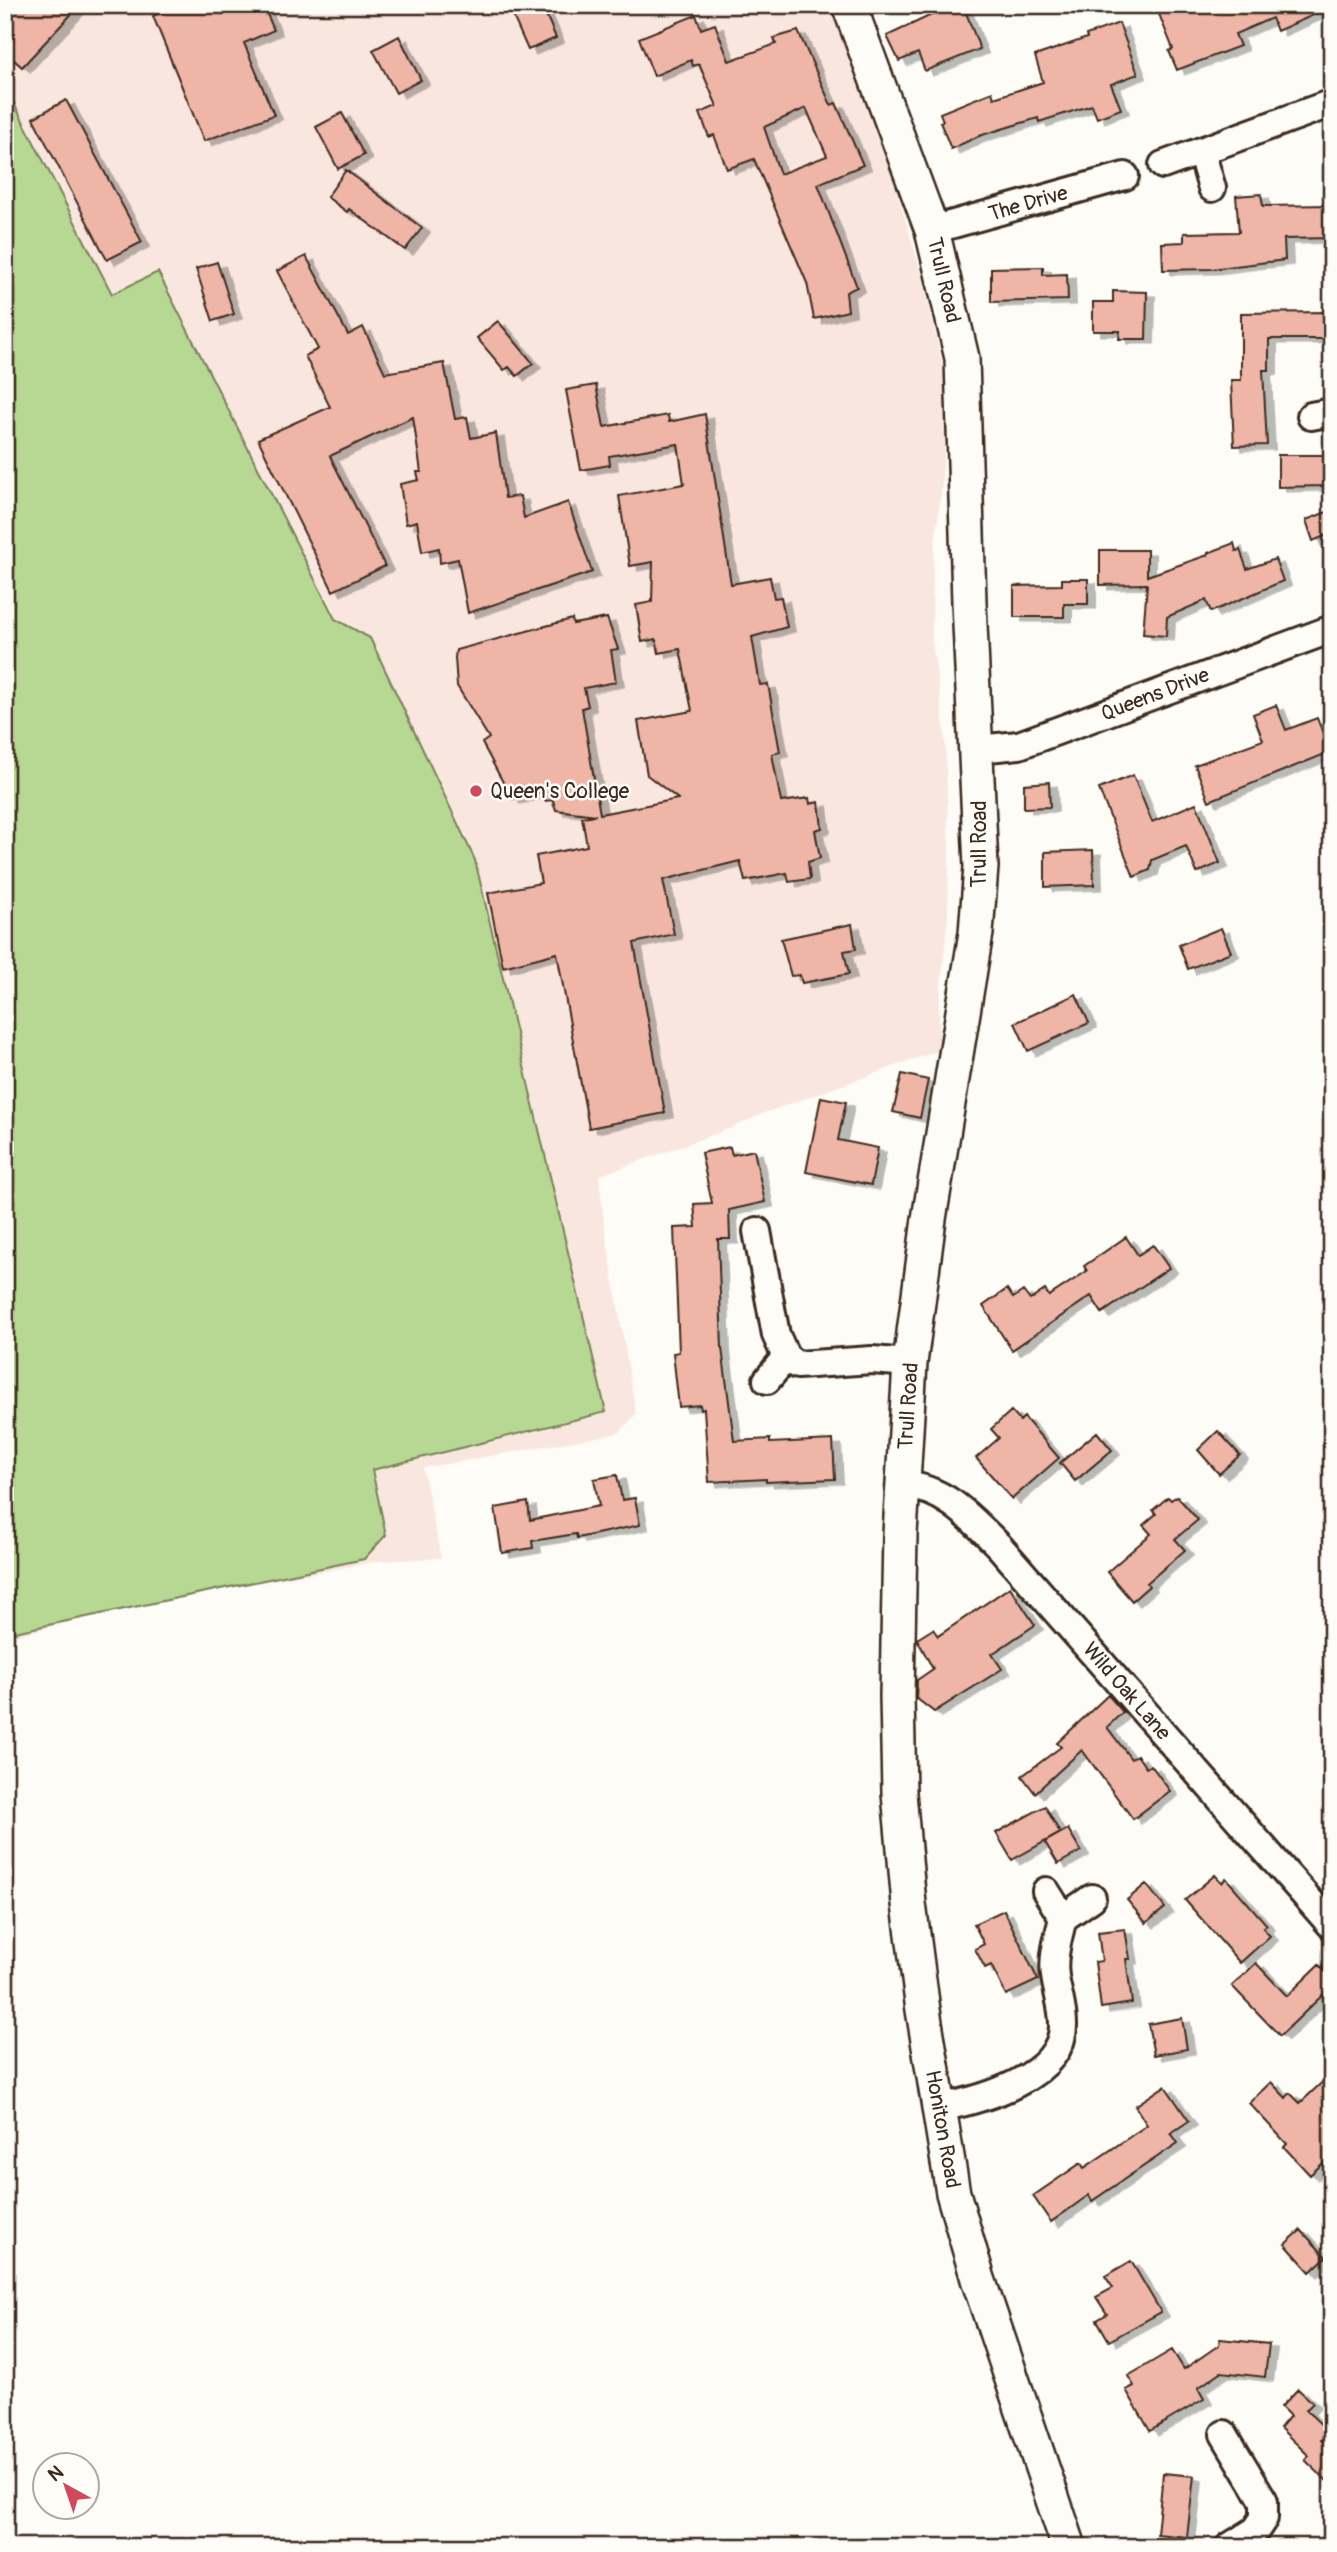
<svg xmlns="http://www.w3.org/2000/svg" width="1337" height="2552" font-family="Pangolin,sans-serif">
	<defs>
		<filter id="shadow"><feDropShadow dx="8" dy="4.5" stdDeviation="0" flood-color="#0004"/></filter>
	</defs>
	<rect width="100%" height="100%" fill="#fdfcf7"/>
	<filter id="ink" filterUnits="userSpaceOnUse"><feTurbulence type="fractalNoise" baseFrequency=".0143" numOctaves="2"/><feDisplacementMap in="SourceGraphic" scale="14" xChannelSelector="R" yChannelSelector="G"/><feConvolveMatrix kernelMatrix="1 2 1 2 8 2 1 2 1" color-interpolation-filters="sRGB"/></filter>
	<g filter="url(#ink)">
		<!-- built -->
		<path fill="#f9e7df" d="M 5,5 L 831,5 L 887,158 L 922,275 L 948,388 L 942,484 L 933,562 L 932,641 L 945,733 L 949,850 L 948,915 L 939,1007 L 940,1050 L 767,1112 L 731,1128 L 599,1176 L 604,1222 L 636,1414 L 619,1433 L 423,1468 L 441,1558 L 380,1561 L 157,1601 L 5,1638 Z"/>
		<!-- green -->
		<path fill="#b6d892" stroke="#788158" stroke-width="2" d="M 5,86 L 112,294 L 158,272 L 335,619 L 370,638 L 475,860 L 606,1412 L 372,1470 L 386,1535 L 364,1559 L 5,1634 Z"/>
		<!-- building -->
		<path fill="#efb6a7" stroke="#3b2a1e" stroke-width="2" fill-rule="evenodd" filter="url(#shadow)" d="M 5,5 L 80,5 L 22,67 L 5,52 Z
			M 178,5 L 263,5 L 274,30 L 244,43 L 274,115 L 204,141 L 153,16 Z
			M 508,5 L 542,5 L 556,38 L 528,50 Z
			M 938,5 L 963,5 L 980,49 L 925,71 L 918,53 L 899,61 L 887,36 L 940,11 Z
			M 1182,5 L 1191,5 L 1194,13 L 1213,5 L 1332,7 L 1277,31 L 1272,18 L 1235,34 L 1240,46 L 1177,70 L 1169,51 L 1173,49 L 1159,14 Z
			M 696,15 L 701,29 L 715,24 L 729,61 L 776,44 L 774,38 L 798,31 L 831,105 L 836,103 L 863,165 L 818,184 L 857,287 L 846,292 L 848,311 L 814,319 L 807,283 L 754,159 L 727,169 L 714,135 L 709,137 L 700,113 L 717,106 L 699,64 L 693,66 L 691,60 L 654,76 L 639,38 ZM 806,108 L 827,156 L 780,174 L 764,127 Z
			M 1119,23 L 1138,74 L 1111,84 L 1121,109 L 1097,118 L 1092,105 L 1039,122 L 1038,118 L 979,136 L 951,149 L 940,122 L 943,121 L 940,113 L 992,92 L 994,98 L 1043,82 L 1035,56 L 1087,38 L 1086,35 Z
			M 399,36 L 421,80 L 396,93 L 373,50 Z
			M 66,100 L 142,242 L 107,260 L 33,118 Z
			M 342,113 L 364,155 L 338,169 L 316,127 Z
			M 346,170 L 422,228 L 405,250 L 349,209 L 347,212 L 327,197 Z
			M 1261,194 L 1263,206 L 1332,205 L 1332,238 L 1284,239 L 1285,260 L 1211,269 L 1163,270 L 1162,243 L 1184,242 L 1184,233 L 1239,232 L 1236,196 Z
			M 306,256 L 348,335 L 363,327 L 385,373 L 444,363 L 455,419 L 467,417 L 471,438 L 496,433 L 505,498 L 520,496 L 524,518 L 568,502 L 592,572 L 468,613 L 458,559 L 440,563 L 439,548 L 422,552 L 417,521 L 406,524 L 400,484 L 419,480 L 417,472 L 421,472 L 413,417 L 330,456 L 385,566 L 333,591 L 258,439 L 330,407 L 305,356 L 318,349 L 277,271 Z
			M 217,262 L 234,314 L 213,321 L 196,269 Z
			M 1043,267 L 1043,275 L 1067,274 L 1068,300 L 991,302 L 991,268 Z
			M 1113,291 L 1147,292 L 1146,339 L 1119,339 L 1120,331 L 1093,331 L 1093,302 L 1113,302 Z
			M 1331,312 L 1331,339 L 1269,339 L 1269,370 L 1263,370 L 1267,445 L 1234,446 L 1231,380 L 1241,380 L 1241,313 Z
			M 498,321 L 533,363 L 517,376 L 509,367 L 504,370 L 477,338 Z
			M 596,385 L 604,427 L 668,415 L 669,422 L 705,414 L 731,584 L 770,577 L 774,598 L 781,597 L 787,627 L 752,637 L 760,685 L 768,684 L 780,752 L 772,754 L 781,802 L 809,798 L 810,804 L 819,802 L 822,828 L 815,830 L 820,858 L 808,862 L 810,879 L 789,882 L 787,873 L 745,881 L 740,861 L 663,880 L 674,934 L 634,943 L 665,1113 L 589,1128 L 557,953 L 503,967 L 488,893 L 541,883 L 536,856 L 587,846 L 582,817 L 596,815 L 556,810 L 553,800 L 545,801 L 543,792 L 512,799 L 482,743 L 489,738 L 457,686 L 455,658 L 456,650 L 572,619 L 573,624 L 607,618 L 618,649 L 611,650 L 616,682 L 584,688 L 588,706 L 582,708 L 600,814 L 678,799 L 647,775 L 638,721 L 692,711 L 680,649 L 659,653 L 656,639 L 642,642 L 636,605 L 652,602 L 653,562 L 630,566 L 619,496 L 684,484 L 678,444 L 609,456 L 610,465 L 581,470 L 566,390 Z
			M 1278,455 L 1324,455 L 1324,486 L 1278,487 Z
			M 1332,510 L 1332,533 L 1313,541 L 1306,520 Z
			M 1234,543 L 1236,551 L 1240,550 L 1247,569 L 1275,559 L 1283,581 L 1211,612 L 1206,600 L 1167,617 L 1166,636 L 1143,634 L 1147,584 L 1100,585 L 1100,550 L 1147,550 L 1147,576 L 1208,555 L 1208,553 Z
			M 1062,579 L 1088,579 L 1088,604 L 1064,604 L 1064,617 L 1014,617 L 1014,586 L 1062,585 Z
			M 1276,705 L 1286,730 L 1317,718 L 1330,752 L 1209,801 L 1195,765 L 1263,740 L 1253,714 Z
			M 1133,775 L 1152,822 L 1196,803 L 1220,863 L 1197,873 L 1186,846 L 1152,860 L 1150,870 L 1134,877 L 1099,789 Z
			M 1049,782 L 1050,807 L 1024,808 L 1024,784 Z
			M 1093,850 L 1094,885 L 1045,887 L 1045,852 Z
			M 852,924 L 856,949 L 844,951 L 849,974 L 802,983 L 800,975 L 791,976 L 781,939 Z
			M 1221,928 L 1231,952 L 1188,969 L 1179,945 Z
			M 1076,994 L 1089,1023 L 1028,1051 L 1015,1023 Z
			M 902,1074 L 928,1080 L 920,1118 L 893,1112 Z
			M 821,1097 L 846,1102 L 838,1140 L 878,1148 L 871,1185 L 806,1172 Z
			M 730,1147 L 732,1155 L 754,1150 L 765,1202 L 729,1210 L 730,1239 L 718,1239 L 722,1348 L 734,1441 L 770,1439 L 770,1443 L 833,1440 L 835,1479 L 766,1482 L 766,1479 L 709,1482 L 704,1409 L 701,1410 L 700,1405 L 679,1407 L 673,1353 L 679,1352 L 674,1228 L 696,1227 L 694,1204 L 712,1203 L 701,1153 Z
			M 1126,1237 L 1138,1255 L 1153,1245 L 1169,1268 L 1102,1313 L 1091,1296 L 1012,1350 L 983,1306 L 1007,1289 L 1013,1298 L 1023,1291 L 1030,1300 L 1045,1290 L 1049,1296 L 1087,1271 L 1084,1266 Z
			M 1011,1411 L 1020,1421 L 1024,1417 L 1059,1458 L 1012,1499 L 976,1458 L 999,1438 L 991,1429 Z
			M 1218,1431 L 1240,1455 L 1219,1474 L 1198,1450 Z
			M 1097,1432 L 1112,1450 L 1075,1481 L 1060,1463 Z
			M 617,1475 L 622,1500 L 635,1498 L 640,1525 L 577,1538 L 576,1534 L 532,1541 L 533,1548 L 502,1553 L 495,1508 L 528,1502 L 530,1520 L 599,1506 L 594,1479 Z
			M 1177,1496 L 1198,1520 L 1175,1539 L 1185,1550 L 1147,1583 L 1149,1586 L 1132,1601 L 1107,1572 L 1151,1534 L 1143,1525 L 1156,1514 L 1153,1510 L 1168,1497 L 1171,1500 Z
			M 1010,1587 L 1035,1625 L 992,1654 L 1002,1669 L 934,1712 L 916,1698 L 917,1680 L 933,1669 L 917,1639 L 933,1629 L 938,1636 Z
			M 1108,1695 L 1123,1712 L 1107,1727 L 1131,1759 L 1137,1755 L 1146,1768 L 1151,1765 L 1170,1791 L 1133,1819 L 1082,1750 L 1035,1793 L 1022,1776 L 1061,1747 L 1057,1743 Z
			M 1045,1806 L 1060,1833 L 1012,1860 L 996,1833 Z
			M 1068,1829 L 1081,1851 L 1058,1864 L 1045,1842 Z
			M 1215,1875 L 1222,1883 L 1226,1878 L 1267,1925 L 1263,1928 L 1270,1936 L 1240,1963 L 1185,1900 Z
			M 1146,1884 L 1165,1908 L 1146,1923 L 1127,1900 Z
			M 1004,1910 L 1038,1980 L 1006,1995 L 991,1965 L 985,1968 L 975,1949 L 984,1944 L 974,1924 Z
			M 1125,1929 L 1130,1959 L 1126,1959 L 1132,2003 L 1101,2008 L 1095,1962 L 1102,1961 L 1098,1932 Z
			M 1256,1963 L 1287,1996 L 1319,1965 L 1332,1979 L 1332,1986 L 1280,2036 L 1232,1986 Z
			M 1182,2018 L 1187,2049 L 1154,2055 L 1148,2024 Z
			M 1332,2073 L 1332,2155 L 1310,2175 L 1284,2147 L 1287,2144 L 1249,2103 L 1271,2082 L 1286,2098 L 1290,2093 L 1300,2103 Z
			M 1165,2086 L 1189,2121 L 1171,2133 L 1178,2143 L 1092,2201 L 1089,2195 L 1051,2222 L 1033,2196 L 1081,2163 L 1084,2168 L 1147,2125 L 1135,2106 Z
			M 1301,2230 L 1326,2257 L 1310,2272 L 1285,2244 Z
			M 1131,2261 L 1161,2312 L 1109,2341 L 1097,2320 L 1107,2314 L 1096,2297 L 1113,2288 L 1105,2276 Z
			M 1220,2339 L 1269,2344 L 1265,2377 L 1221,2372 L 1198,2388 L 1204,2399 L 1150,2431 L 1126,2390 L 1134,2386 L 1128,2376 L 1172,2350 L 1184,2369 L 1219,2345 Z
			M 1298,2389 L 1313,2403 L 1306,2410 L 1329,2432 L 1321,2440 L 1323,2442 L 1332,2433 L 1332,2486 L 1305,2460 L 1309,2456 L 1280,2428 L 1290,2416 L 1281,2407 Z
			M 1163,2473 L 1194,2476 L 1187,2537 L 1157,2534 Z"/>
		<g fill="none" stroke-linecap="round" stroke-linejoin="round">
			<!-- minor casing -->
			<g stroke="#3b2a1e" stroke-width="32">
				<path id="minor" d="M 1201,151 L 1212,188
					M 1163,165 L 1332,103
					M 932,230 L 1125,176
					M 1311,416 L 1332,412
					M 977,749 L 1019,745 L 1332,629
					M 757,1231 L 776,1335 L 786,1357 L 797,1365 L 872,1360 L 910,1363
					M 767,1380 L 786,1357
					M 903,1485 C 945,1488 971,1518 999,1546 L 1332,1926
					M 1063,1918 L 1092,1898
					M 939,2108 C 980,2100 1064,2078 1063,2024 C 1063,2007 1057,1992 1055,1976 C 1052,1957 1059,1935 1063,1918 L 1046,1891
					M 1224,2434 L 1264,2501 L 1264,2518 L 1256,2530 L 1229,2547"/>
			</g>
			<!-- tertiary casing -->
			<g stroke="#3b2a1e" stroke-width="38">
				<path id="tertiary" d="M 849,5 L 932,230 L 962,358 L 969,602 L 981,867 L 976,933 L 929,1219 L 910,1363 L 900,1534 L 897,1696 L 899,1793 L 909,1904 L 923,2010 L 953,2193 L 978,2279 L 1069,2547"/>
			</g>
			<!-- minor -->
			<use href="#minor" stroke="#fdfcf7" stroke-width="26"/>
			<!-- tertiary -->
			<use href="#tertiary" stroke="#fdfcf7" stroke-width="33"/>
		</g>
	</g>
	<!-- markers -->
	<circle fill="#d1495b" stroke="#fdfcf7" stroke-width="2.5" cx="476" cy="791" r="7"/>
	<g text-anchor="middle" stroke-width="5" stroke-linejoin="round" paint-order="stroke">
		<!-- street labels -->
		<g font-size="21" fill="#3b2a1e" stroke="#fdfcf7">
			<text transform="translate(1028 203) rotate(-16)" y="7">The Drive</text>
			<text transform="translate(944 280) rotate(77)" y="7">Trull Road</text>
			<text transform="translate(1155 694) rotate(-21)" y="7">Queens Drive</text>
			<text transform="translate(979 844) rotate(-90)" y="7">Trull Road</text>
			<text transform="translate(908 1406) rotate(-86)" y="7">Trull Road</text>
			<text transform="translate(1127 1691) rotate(49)" y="7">Wild Oak Lane</text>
			<text transform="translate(943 2129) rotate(80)" y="7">Honiton Road</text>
		</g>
		<!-- poi labels -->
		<g font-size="21" fill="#3b2a1e" stroke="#fdfcf7" text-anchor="start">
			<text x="490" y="798">Queen's College</text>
		</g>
	</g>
	<!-- margin -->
	<rect width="1337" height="2552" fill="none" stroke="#fdfcf7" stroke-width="28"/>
	<rect x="14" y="14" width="1309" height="2524" fill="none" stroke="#3b2a1e" stroke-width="2.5" filter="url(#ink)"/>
	<!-- north arrow -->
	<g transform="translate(66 2486) rotate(320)"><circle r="33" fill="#fdfcf7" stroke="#afa8a0" stroke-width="2"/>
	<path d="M0-5L12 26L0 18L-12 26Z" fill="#d1495b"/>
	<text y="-10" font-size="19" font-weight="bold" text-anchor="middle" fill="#3b2a1e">N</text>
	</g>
</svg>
